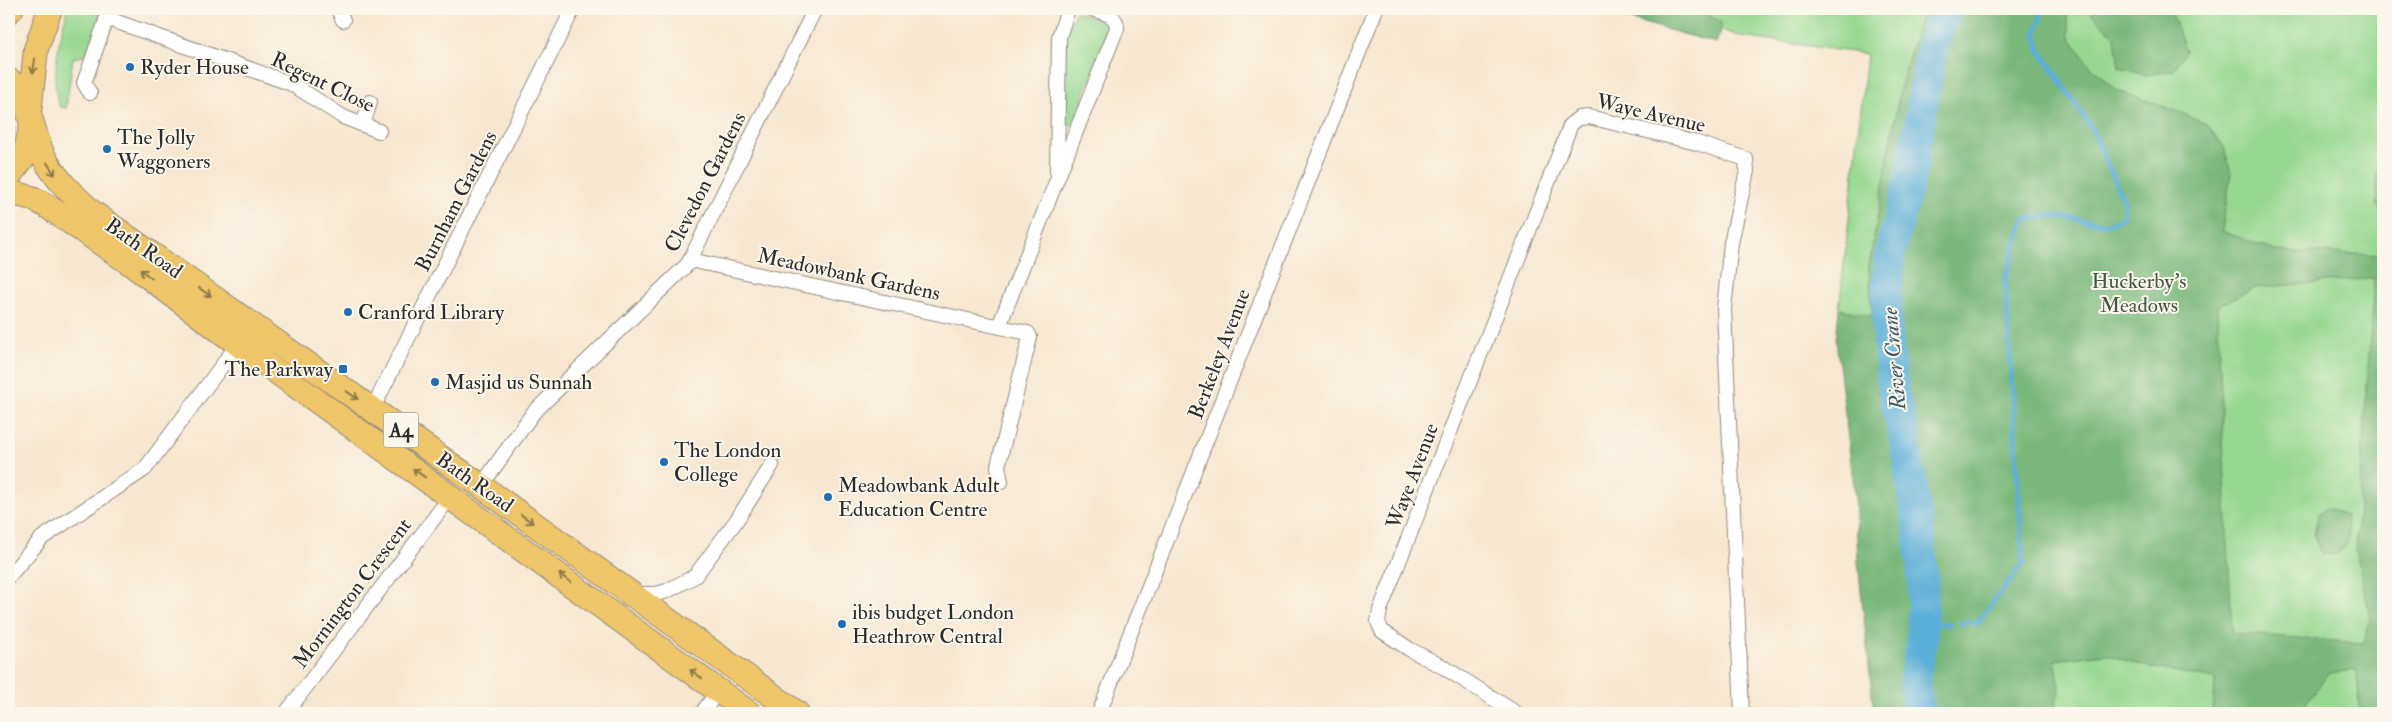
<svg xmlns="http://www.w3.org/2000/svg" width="2392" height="722" font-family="'IM FELL Double Pica',serif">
	<rect width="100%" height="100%" fill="#fbf7ec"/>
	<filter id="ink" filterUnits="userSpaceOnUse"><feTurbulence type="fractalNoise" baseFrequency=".02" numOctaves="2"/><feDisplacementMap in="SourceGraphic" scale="10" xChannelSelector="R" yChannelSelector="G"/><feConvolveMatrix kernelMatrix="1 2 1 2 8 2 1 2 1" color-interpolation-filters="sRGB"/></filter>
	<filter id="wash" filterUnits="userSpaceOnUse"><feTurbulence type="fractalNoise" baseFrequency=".0096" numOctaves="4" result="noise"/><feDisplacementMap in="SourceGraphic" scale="20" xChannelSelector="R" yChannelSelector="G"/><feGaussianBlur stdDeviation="1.12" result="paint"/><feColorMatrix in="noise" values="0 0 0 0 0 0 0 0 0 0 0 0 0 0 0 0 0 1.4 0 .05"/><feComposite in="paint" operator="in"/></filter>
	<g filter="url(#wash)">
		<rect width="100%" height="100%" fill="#f7e7d0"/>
		<!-- green -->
		<path fill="#97d890" stroke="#61825e" d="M 68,9 L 104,9 L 86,55 L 73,58 L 66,108 L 60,107 C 49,85 60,31 68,9 Z
			M 1593,9 L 1923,9 L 1869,266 L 1872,317 L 1839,309 L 1867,54 L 1742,37 L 1721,30 L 1716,43 Z
			M 1947,9 L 2383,9 L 2383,661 L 2357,670 L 2360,713 L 1928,713 Z
			M 1076,12 L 1107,21 L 1111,25 L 1073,124 L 1070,126 L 1064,123 L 1065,38 L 1068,28 Z
			M 9,107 C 19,124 16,141 9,158 Z"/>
		<!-- forest -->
		<path fill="#79b87a" stroke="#527252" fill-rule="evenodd" d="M 1593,9 L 1697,9 L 1721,22 L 1721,29 L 1716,43 Z
			M 1923,9 L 2066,9 L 2070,37 L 2089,65 L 2116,90 L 2180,112 L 2207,125 L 2224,147 L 2231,173 L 2222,231 L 2275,251 L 2383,255 L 2383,547 L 2381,572 L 2383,573 L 2383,713 L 2360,713 L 2357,670 L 2329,673 L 2307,702 L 2304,713 L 2213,713 L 2215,679 L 2144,666 L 2106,654 L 2055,660 L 2060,687 L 2053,713 L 1874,713 L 1858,562 L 1855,495 L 1836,340 L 1839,309 L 1872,316 L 1869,266 L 1900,89 ZM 2374,278 L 2356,551 L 2370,616 L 2363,643 L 2232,633 L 2217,306 L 2255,288 Z
			M 2087,9 L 2166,9 L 2171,11 L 2186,51 L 2173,71 L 2146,75 L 2119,68 L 2115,37 Z
			M 2383,103 L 2383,209 L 2376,205 L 2380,112 Z
			M 2327,508 L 2345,515 C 2350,535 2352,541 2336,555 L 2322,553 L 2314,537 L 2318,515 Z"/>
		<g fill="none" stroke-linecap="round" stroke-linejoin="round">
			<!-- stream -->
			<path stroke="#5cafd8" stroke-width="5" d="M 1961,623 L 1977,623 L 2023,564 L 2005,278 L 2024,220 L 2048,215 L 2107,224 L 2123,218 L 2124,201 L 2092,129 L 2039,49 L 2036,33 L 2043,9
				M 1923,624 L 1949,624"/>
			<!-- river -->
			<path stroke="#5cafd8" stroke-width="31" d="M 1921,713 L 1915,690 L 1915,673 L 1922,643 L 1923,581 L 1918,523 L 1904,437 L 1893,389 L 1887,330 L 1887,292 L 1890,254 L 1911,175 L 1933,41 L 1947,9"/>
		</g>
	</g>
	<g filter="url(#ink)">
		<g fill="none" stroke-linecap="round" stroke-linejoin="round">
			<!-- street casing -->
			<g stroke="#91897e" stroke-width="16">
				<path id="street" d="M 338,9 L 343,20
					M 106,18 L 292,84 L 343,117 L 379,131
					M 90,93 L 84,83 L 110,9
					M 363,125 L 370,102
					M 1057,171 L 1059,37 L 1068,9
					M 690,260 L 1028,333 L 1030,337 L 998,466 L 1001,482
					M 999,326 L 1117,28 C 1117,14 1103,13 1092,9
					M 372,410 L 573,9
					M 481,486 L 533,413 L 688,264 L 815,9
					M 9,576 L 42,538 L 145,469 L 238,344
					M 635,594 L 656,594 L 667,591 L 695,576 L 736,521 L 772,465
					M 286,713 L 451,496
					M 702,713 L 718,691
					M 1099,713 L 1376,9
					M 1516,713 L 1445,668 L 1409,649 L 1382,631 L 1378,622 L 1380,610 L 1571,124 L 1579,118 L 1589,117 L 1697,143 L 1746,159 L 1747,171 L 1731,243 L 1724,309 L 1742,713"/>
			</g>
			<!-- highway casing -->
			<g stroke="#91897e" stroke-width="26">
				<path id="highway" d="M 9,11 L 11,9
					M 9,80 C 31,98 31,133 44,157 C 56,180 74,196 93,213 L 481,486 L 797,713
					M 29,113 L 36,49 L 50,9
					M 9,176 L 25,155 L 32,124
					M 9,192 L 32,198 L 47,206 L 130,263 L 238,344 L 749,713"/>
			</g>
			<!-- street -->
			<use href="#street" stroke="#fff" stroke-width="14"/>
			<!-- highway -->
			<use href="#highway" stroke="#eec569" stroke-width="24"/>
		</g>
		<!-- one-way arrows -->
		<defs><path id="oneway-shaft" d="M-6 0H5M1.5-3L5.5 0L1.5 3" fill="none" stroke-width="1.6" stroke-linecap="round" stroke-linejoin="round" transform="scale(1.25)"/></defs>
		<g stroke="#8c784a">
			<use href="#oneway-shaft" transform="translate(34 66) rotate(98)"/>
			<use href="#oneway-shaft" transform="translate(51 169) rotate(58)"/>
			<use href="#oneway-shaft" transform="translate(146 274) rotate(-143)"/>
			<use href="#oneway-shaft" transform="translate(205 292) rotate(35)"/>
			<use href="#oneway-shaft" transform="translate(352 395) rotate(35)"/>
			<use href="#oneway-shaft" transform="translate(419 473) rotate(-144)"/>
			<use href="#oneway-shaft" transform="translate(527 519) rotate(36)"/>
			<use href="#oneway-shaft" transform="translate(565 578) rotate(-144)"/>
			<use href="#oneway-shaft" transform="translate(696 674) rotate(-144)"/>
		</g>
	</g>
	<!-- markers -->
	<g fill="#1f6fb2" stroke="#fbf7ec" stroke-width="2">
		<circle cx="130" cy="67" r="5"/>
		<circle cx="107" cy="149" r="5"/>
		<circle cx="348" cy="312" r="5"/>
		<rect x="338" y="364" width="10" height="10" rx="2.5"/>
		<circle cx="435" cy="382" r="5"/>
		<circle cx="664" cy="462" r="5"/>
		<circle cx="828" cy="497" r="5"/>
		<circle cx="842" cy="624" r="5"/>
	</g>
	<g text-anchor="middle" stroke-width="4" stroke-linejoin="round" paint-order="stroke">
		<!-- shield labels -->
		<rect fill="#fbf7ec" stroke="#696865" stroke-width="1" x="383.5" y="412.5" width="35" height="35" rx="4"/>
		<g font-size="20" font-weight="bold" fill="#2b2b2b">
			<text x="401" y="437">A4</text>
		</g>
		<!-- poi labels -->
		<g font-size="21" fill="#2b2b2b" stroke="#fbf7ec" text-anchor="start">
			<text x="140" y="74">Ryder House</text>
			<text x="117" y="144">The Jolly<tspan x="117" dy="24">Waggoners</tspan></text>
			<text x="358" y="319">Cranford Library</text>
			<text x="333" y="376" text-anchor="end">The Parkway</text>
			<text x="445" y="389">Masjid us Sunnah</text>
			<text x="674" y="457">The London<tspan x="674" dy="24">College</tspan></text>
			<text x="838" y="492">Meadowbank Adult<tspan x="838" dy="24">Education Centre</tspan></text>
			<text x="852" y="619">ibis budget London<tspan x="852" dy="24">Heathrow Central</tspan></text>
		</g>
		<!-- street labels -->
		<g font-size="21" fill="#2b2b2b" stroke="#fbf7ec">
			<text transform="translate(323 82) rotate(26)" y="7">Regent Close</text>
			<text transform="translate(1651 113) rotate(13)" y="7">Waye Avenue</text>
			<text transform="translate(705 182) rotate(-63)" y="7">Clevedon Gardens</text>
			<text transform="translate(456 201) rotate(-63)" y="7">Burnham Gardens</text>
			<text transform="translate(144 248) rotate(35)" y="7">Bath Road</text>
			<text transform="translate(849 274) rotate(12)" y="7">Meadowbank Gardens</text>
			<text transform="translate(1219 354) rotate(-69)" y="7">Berkeley Avenue</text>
			<text transform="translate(1412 476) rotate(-69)" y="7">Waye Avenue</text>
			<text transform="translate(475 482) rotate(35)" y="7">Bath Road</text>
			<text transform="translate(352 593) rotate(-53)" y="7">Mornington Crescent</text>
		</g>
		<!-- park labels -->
		<g font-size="21" fill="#465644" stroke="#fbf7ec">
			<text x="2139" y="288">Huckerby's<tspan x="2139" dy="24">Meadows</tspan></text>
		</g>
		<!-- water labels -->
		<g font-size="22" font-style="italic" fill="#3c5968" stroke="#fbf7ec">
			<text transform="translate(1893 359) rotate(-95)" y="8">River Crane</text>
		</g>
	</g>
	<!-- margin -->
	<rect width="2392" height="722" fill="none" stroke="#fbf7ec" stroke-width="30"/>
</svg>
